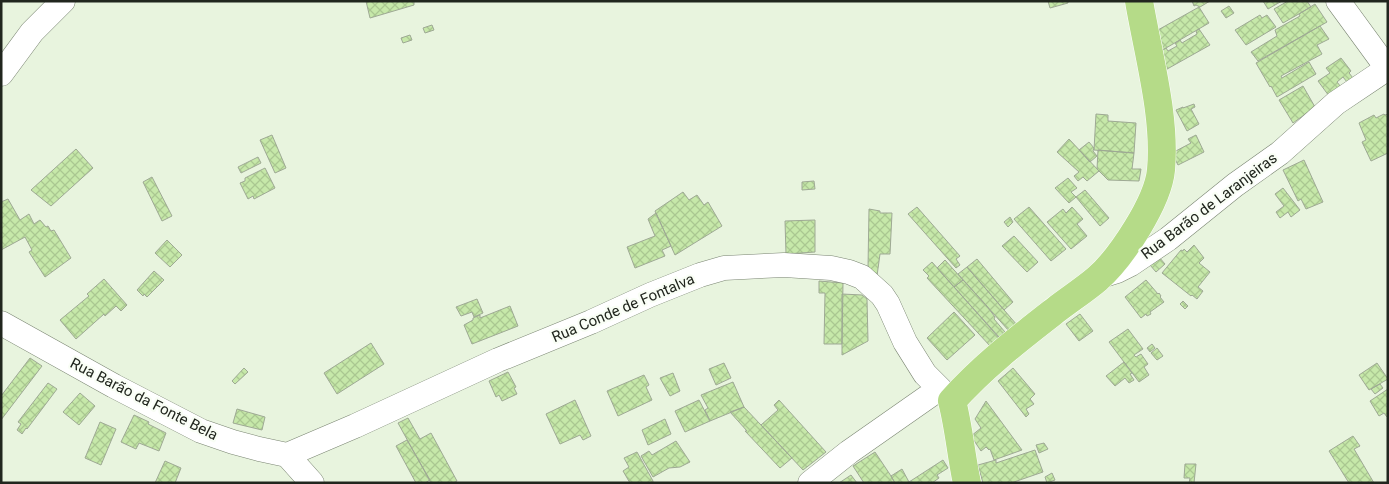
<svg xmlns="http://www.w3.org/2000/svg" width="1389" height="484" font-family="Roboto,sans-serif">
	<defs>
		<pattern id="building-cross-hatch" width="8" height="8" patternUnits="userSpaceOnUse" patternTransform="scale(1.25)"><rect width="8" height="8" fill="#c6e8a9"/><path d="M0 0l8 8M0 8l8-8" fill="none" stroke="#aac791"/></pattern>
	</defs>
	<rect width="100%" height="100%" fill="#e8f4de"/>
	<!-- building -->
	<path fill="url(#building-cross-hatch)" stroke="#9ea994" d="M 366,1 L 414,1 L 414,5 L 370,18 Z
		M 1048,1 L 1068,1 L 1068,3 L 1050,8 Z
		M 1192,1 L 1210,1 L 1200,7 L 1196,5 L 1194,6 Z
		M 1263,1 L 1282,1 L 1268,9 Z
		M 1288,1 L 1307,1 L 1311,7 L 1283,23 L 1274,9 Z
		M 1315,4 L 1327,22 L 1258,61 L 1251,52 L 1277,36 L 1275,30 L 1300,16 L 1299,14 Z
		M 1229,6 L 1234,13 L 1226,18 L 1221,11 Z
		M 1199,7 L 1209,23 L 1154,55 L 1149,35 Z
		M 1260,15 L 1262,18 L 1267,15 L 1276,27 L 1246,45 L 1235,30 Z
		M 432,25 L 434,30 L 425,33 L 423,28 Z
		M 1320,26 L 1329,39 L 1317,45 L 1322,54 L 1281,76 L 1282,78 L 1309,62 L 1316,74 L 1277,97 L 1271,86 L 1270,87 L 1256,63 Z
		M 1199,29 L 1210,45 L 1160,73 L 1154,55 L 1166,48 L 1168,51 L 1177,46 L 1175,43 L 1180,40 L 1182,43 L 1197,34 L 1196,31 Z
		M 410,35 L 412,40 L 403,43 L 401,38 Z
		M 1341,58 L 1351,71 L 1349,73 L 1353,78 L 1347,82 L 1343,77 L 1337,82 L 1341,87 L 1329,96 L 1318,81 L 1330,73 L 1326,68 Z
		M 1303,86 L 1315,107 L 1293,123 L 1279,100 Z
		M 1194,104 L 1195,107 L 1191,109 L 1199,124 L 1187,131 L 1176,110 L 1183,107 L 1183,108 Z
		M 1096,114 L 1108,115 L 1108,121 L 1136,123 L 1134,153 L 1094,150 Z
		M 1384,114 L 1385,115 L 1388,114 L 1388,153 L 1371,161 L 1362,142 L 1366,140 L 1359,123 L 1374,115 L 1376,118 Z
		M 272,135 L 286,168 L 275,173 L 260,140 Z
		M 1196,135 L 1204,152 L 1178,165 L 1172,153 L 1191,143 L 1188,139 Z
		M 1069,139 L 1099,171 L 1087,181 L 1083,177 L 1078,181 L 1074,176 L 1079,172 L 1057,152 Z
		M 1089,142 L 1094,148 L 1093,151 L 1097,156 L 1090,162 L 1079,150 Z
		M 76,149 L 93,168 L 51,206 L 31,190 Z
		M 1098,150 L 1134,153 L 1132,169 L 1141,169 L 1139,181 L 1108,180 L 1097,169 Z
		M 258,157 L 261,163 L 241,173 L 238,167 Z
		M 1304,160 L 1323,202 L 1306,209 L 1301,199 L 1298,201 L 1283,170 Z
		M 265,168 L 275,188 L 254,199 L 253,196 L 248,199 L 240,183 L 245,181 L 245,178 Z
		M 152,177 L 172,216 L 162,221 L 143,182 Z
		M 1068,178 L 1077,188 L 1071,192 L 1076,197 L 1069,203 L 1055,188 Z
		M 814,181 L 815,189 L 802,190 L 802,182 Z
		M 1283,188 L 1300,210 L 1291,217 L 1288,212 L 1280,218 L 1276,212 L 1284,206 L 1275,194 Z
		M 1085,190 L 1109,218 L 1100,226 L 1076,197 Z
		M 683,192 L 689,200 L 697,195 L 704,205 L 708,202 L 722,226 L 675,255 L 655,211 Z
		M 8,199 L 20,220 L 29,214 L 34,224 L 40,220 L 46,227 L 48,226 L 51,231 L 54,230 L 71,258 L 45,277 L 29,252 L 32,250 L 25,237 L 1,250 L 1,202 Z
		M 917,207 L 960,256 L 956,259 L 960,265 L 956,268 L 908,214 Z
		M 1029,207 L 1066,249 L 1051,261 L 1014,219 Z
		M 1072,207 L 1083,219 L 1077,224 L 1087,236 L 1071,249 L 1047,222 L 1063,209 L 1066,213 Z
		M 869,209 L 880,211 L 880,213 L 892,213 L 890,254 L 880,254 L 877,276 L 868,268 Z
		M 656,213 L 671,246 L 662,250 L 665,256 L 635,268 L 627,247 L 655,236 L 648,219 Z
		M 1010,217 L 1013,222 L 1008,227 L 1004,222 Z
		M 815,220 L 815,252 L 786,254 L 785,221 Z
		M 1014,236 L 1038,262 L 1027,272 L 1002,246 Z
		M 167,240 L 182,255 L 170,267 L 155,253 Z
		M 1194,245 L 1204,258 L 1199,263 L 1210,272 L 1198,287 L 1203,291 L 1197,299 L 1192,295 L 1191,296 L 1162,273 L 1181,250 L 1183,251 L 1184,249 L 1187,252 Z
		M 1159,257 L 1165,264 L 1156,272 L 1150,265 Z
		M 977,259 L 1013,302 L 1004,310 L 967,267 Z
		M 945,260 L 963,280 L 954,287 L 937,268 Z
		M 932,262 L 1000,339 L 991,347 L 927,278 L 929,276 L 923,270 Z
		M 967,267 L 1017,325 L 1009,331 L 958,274 Z
		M 154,271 L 164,280 L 147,297 L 144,294 L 143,296 L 137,290 Z
		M 104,279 L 127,305 L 121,311 L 116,306 L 105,316 L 104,314 L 76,339 L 60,320 L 89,296 L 87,294 Z
		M 963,280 L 986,305 L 995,317 L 994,319 L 1005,332 L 999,337 L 954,287 Z
		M 1146,280 L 1158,294 L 1159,293 L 1161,296 L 1160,297 L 1164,302 L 1150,312 L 1151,314 L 1147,316 L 1146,314 L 1141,318 L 1125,297 Z
		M 819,281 L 843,283 L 842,344 L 824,344 L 825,293 L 819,293 Z
		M 842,294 L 862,295 L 867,299 L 868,341 L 842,355 Z
		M 477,299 L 483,313 L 474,317 L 472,312 L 461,316 L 456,307 Z
		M 1183,301 L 1188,306 L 1185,309 L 1180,304 Z
		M 510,306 L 518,326 L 472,344 L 464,325 L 473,320 L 473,318 L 480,315 L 480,318 Z
		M 954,312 L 975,335 L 947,360 L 927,338 Z
		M 1080,314 L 1093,331 L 1079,341 L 1066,324 Z
		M 1128,329 L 1143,349 L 1134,355 L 1136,357 L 1141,354 L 1148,364 L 1144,367 L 1149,375 L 1139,382 L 1109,342 Z
		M 371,343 L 384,364 L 337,394 L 324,373 Z
		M 1152,344 L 1155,348 L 1150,352 L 1147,348 Z
		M 1157,348 L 1163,356 L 1157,360 L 1151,353 Z
		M 30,358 L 42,366 L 1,420 L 1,396 Z
		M 1124,362 L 1132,373 L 1130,374 L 1134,380 L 1129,383 L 1125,378 L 1115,386 L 1106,376 Z
		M 724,363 L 731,378 L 716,385 L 709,369 Z
		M 1377,363 L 1388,379 L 1369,390 L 1359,375 Z
		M 244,368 L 248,372 L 235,384 L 232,381 Z
		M 1013,368 L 1035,394 L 1030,399 L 1034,404 L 1026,409 L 1029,414 L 1026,417 L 998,381 Z
		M 508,372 L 516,387 L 514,388 L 517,394 L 502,401 L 499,395 L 496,397 L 489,381 Z
		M 673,373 L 680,391 L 670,396 L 660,378 Z
		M 644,375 L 649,385 L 646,387 L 652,400 L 618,416 L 607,391 Z
		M 733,382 L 744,407 L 710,421 L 705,410 L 708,408 L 701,395 Z
		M 48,383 L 57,389 L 27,429 L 26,428 L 22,434 L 21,433 L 17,430 L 21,424 L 18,422 Z
		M 1380,384 L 1383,388 L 1375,394 L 1371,389 Z
		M 1388,389 L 1388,416 L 1387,417 L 1384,413 L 1379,416 L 1370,401 Z
		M 80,393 L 95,406 L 79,425 L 63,412 Z
		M 575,400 L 591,436 L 583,440 L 580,435 L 560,444 L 546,414 Z
		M 699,400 L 710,421 L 685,432 L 675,411 Z
		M 779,400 L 826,452 L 803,470 L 761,425 L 778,410 L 774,405 Z
		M 986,401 L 1022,450 L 994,460 L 990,449 L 989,450 L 986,447 L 981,451 L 971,436 L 981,428 L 975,419 Z
		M 744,407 L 792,458 L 780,468 L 745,431 L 747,431 L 730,412 Z
		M 237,409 L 265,417 L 262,430 L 233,423 Z
		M 134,415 L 149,422 L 148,424 L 166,433 L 159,451 L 139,443 L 136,449 L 121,442 Z
		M 408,418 L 420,439 L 431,433 L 457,481 L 453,483 L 431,483 L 398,423 Z
		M 665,419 L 671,434 L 648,445 L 642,430 Z
		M 100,422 L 116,429 L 101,465 L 85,458 Z
		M 1353,436 L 1360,446 L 1354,449 L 1374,483 L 1349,483 L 1329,451 Z
		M 407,440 L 430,480 L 425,483 L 416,483 L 396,446 Z
		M 676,441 L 690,462 L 680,467 L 669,468 L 653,477 L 641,456 L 649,451 L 652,455 Z
		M 1044,443 L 1048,449 L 1039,453 L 1036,445 Z
		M 1035,450 L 1043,472 L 1011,483 L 983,483 L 978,465 L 996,460 L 996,463 Z
		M 637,452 L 653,481 L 653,483 L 630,483 L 623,471 L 629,467 L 624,458 Z
		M 875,452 L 891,476 L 895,483 L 864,483 L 853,466 Z
		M 943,460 L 948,468 L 937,475 L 939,478 L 932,483 L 895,483 L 891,476 L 902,469 L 909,482 Z
		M 165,461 L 181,468 L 175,483 L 155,483 Z
		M 1185,464 L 1196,464 L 1194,483 L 1189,483 L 1190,478 L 1184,478 Z
		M 1052,473 L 1055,480 L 1047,483 L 1045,477 Z
		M 851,475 L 857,483 L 839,483 Z"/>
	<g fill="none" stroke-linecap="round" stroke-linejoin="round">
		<!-- minor casing -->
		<g stroke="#7a8572" stroke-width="25">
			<path id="minor" d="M 1338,1 L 1387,68
				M 1,74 L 32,32 L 63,1
				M 1101,276 L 1117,271 L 1131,264 L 1168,239 L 1235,185 L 1280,153 L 1336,103 L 1388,68
				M 1,323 L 114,386 L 201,431 L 233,442 L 259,449 L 287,455 L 312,483
				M 287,455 L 355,426 L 498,360 L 591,322 L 650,295 L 700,275 L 724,268 L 784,265 L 831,268 L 849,272 L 862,277 L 882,295 L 888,304 L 905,342 L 925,374 L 952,401
				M 810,483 L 849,452 L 939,389"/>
		</g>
		<!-- major casing -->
		<g stroke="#fff" stroke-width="29">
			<path id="major" d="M 967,483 C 961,456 959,428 952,401 C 983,366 1021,337 1057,309 C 1070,299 1084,290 1097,279 C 1121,258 1158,202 1161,170 C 1166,117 1148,54 1139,1"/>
		</g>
		<!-- minor -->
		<use href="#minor" stroke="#fff" stroke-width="24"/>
		<!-- major -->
		<use href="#major" stroke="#b5db88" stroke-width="28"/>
	</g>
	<g text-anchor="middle" stroke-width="4.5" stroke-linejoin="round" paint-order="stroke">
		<!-- street labels -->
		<g font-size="15" fill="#21261e" stroke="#f9fef5">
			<text transform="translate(1209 206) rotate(-37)" y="5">Rua Barão de Laranjeiras</text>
			<text transform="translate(623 308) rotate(-23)" y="5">Rua Conde de Fontalva</text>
			<text transform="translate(144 399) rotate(27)" y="5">Rua Barão da Fonte Bela</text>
		</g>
	</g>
	<!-- border -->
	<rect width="1389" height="484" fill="none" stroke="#21261e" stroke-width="5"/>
</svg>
